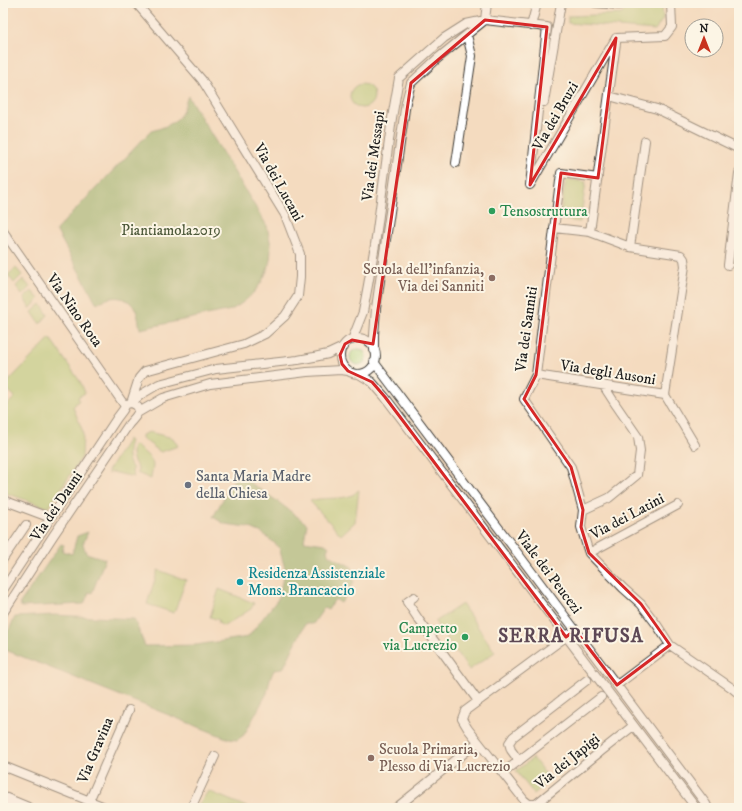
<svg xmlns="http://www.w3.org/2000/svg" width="742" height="811" font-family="'IM FELL DW Pica',serif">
	<rect width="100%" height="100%" fill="#fcf5e5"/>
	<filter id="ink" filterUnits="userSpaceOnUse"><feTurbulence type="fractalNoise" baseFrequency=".025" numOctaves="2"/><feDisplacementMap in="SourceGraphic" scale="8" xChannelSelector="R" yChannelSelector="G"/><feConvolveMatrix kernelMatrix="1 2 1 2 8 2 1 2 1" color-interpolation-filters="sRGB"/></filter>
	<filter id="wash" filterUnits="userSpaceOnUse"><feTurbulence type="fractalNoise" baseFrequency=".012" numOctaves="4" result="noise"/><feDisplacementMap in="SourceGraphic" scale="16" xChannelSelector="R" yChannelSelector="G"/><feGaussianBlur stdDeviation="0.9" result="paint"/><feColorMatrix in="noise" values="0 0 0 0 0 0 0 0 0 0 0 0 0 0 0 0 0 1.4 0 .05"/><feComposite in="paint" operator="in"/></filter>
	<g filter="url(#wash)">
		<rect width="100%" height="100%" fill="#f4dbbf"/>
		<!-- green -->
		<path fill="#accc74" stroke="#647448" d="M 630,3 L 662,3 L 663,19 L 655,30 L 568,23 L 568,16 L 622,14 Z
			M350 96a12 12 0 1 1 24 0a12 12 0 1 1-24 0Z
			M 566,179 L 586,182 L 580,222 L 559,219 Z
			M 16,268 L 22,275 L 14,283 L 8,275 Z
			M 23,279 L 30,287 L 22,295 L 16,286 Z
			M 32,291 L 39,299 L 30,309 L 24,298 Z
			M 41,304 L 48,315 L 40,324 L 32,312 Z
			M 50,338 L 81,383 L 85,393 L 78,397 L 79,400 L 73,407 L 83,432 L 82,457 L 49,507 L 46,507 L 3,492 L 3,409 L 15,397 L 4,386 Z
			M350 357a8 8 0 1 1 16 0a8 8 0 1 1-16 0Z
			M 149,432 L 173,438 L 178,446 L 161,452 L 159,451 L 142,438 L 142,435 Z
			M 128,439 L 130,441 C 127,451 126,460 133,469 L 132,472 L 134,477 L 112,472 L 108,474 L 108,471 Z
			M 135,445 C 141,451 152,456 153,465 C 153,469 151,474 151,479 L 137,473 L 138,469 C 134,462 130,455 133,446 Z
			M 359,490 L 355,522 L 341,535 L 310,501 C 323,496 343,501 354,494 C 354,494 358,490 359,490 Z
			M 158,570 L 186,580 L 174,613 L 147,604 Z
			M 219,589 L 254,603 L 251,609 L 224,626 L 218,623 L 219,620 L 210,617 Z
			M 462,604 L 495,652 L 469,670 L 435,622 Z
			M 533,758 L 550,780 L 534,794 L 516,771 Z
			M 208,791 L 249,808 L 197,808 Z"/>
		<!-- forest -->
		<path fill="#89b066" stroke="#526641" d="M 188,96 L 267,226 C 268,231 269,236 270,241 C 275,270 256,297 231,310 L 140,329 C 139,323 138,316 136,310 C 127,294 110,295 97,304 L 56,230 L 151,131 C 159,129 171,125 177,119 C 183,114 185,103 188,96 Z
			M 242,477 L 277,501 L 307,524 L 304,541 L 325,544 L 329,547 L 327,550 L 329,555 L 352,567 C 351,573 350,577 354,582 L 341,603 L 335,599 L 328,610 L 324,608 L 313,624 L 305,624 L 283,669 L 274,670 L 270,679 L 267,693 L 244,735 L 237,740 L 229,739 L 3,649 L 3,642 L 15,617 L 54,615 L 134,619 L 145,646 L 196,645 L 248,637 L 278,599 L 285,569 L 279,547 L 262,533 L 248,527 L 225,524 L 213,517 L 235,478 Z
			M 88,532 L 83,544 L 86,553 L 105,559 L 92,593 L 89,592 L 84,604 L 21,607 L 20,603 L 61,544 L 64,545 L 62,551 L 72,554 L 77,536 Z"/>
	</g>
	<g filter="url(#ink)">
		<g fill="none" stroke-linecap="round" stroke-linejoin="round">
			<!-- minor casing -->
			<g stroke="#3c3934" stroke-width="10">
				<path id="minor" d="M 595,3 L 619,5 L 619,3
					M 531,26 L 537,3
					M 616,38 L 665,36 L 672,27 L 671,3
					M 609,96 L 657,109 L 739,149
					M 544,102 L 561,3
					M 456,163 L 472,56 L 467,35
					M 598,178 L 561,173 L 536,375 L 524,399 L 571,467 L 583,510 L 581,527 L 589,553 L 623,588 L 641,604 L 657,625 L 670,645 L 732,688 L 739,694
					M 554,228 L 590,232 L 630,247 L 645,141
					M 3,231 L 125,406
					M 590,232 L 616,43
					M 630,247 L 681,255 L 684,259 L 685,266 L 665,395
					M 728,265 L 739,173
					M340 356a18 18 0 1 1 36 0a18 18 0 1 1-36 0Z
					M 352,340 L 363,312 L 368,285 L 375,245 L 392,118 L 399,78 L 444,38 L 466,24 L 485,20 L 547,27 L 530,185 L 616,38
					M 374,350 L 374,335 L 376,308 L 406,102 L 411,83 L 438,58 L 485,20 L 487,3
					M 374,362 L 706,804 L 708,808
					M 359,374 L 372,382 L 385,397 L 696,808
					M 536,375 L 665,395 L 695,445
					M 131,403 L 139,378 L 145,371 L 244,344 L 265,334 L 285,316 L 298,296 L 300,277 L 300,254 L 285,215 L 202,80 L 136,3
					M 139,412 L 163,398 L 210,384 L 307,372 L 341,370 L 348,371
					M 3,500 L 51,518
					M 583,510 L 609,498 L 637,475 L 640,451 L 638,437 L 616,405 L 603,385
					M 589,553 L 678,505
					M 3,559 L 26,525
					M 3,590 L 117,418 L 123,410 L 126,404 L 131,403 L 142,394 L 159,384 L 216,369 L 298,360 L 314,357 L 328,354 L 343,347
					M 414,597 L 407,602 L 419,620 L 478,701
					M 3,613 L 53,536 L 129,424 C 135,417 146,408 131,403
					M 575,630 L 465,711 L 462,719 L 468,729 L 524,800 L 529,804 L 536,804 L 590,760 L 633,726
					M 617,685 L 670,645
					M 519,761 L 511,750 L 509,743 L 513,737 L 587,680
					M 3,766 L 107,808
					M 503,773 L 601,697
					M 86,808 L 129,710
					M 191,808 L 215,756
					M 396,808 L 478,742"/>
			</g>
			<!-- secondary casing -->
			<g stroke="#3c3934" stroke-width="13">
				<path id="secondary" d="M 3,798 L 27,808"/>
			</g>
			<!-- minor -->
			<use href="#minor" stroke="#fff" stroke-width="8"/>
			<!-- secondary -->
			<use href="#secondary" stroke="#fff" stroke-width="11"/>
		</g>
	</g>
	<!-- marked area -->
	<path d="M0 0H742V811H0ZM 485,20 L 547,27 L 530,185 L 616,38 L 598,178 L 561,173 L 536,375 L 524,399 L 571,467 L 583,510 L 581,527 L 589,553 L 641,604 L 670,645 L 617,685 L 575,630 L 566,637 L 385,397 L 372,382 L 348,371 L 342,364 L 340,355 L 345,344 L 352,340 L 373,344 L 411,83 Z" fill="#f4dbbf" fill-opacity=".55" fill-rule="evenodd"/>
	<path fill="none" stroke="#d62828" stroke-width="3" stroke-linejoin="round" d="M 485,20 L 547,27 L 530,185 L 616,38 L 598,178 L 561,173 L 536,375 L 524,399 L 571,467 L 583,510 L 581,527 L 589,553 L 641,604 L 670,645 L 617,685 L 575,630 L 566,637 L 385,397 L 372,382 L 348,371 L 342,364 L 340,355 L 345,344 L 352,340 L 373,344 L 411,83 Z"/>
	<!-- markers -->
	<g fill="#2e9e5b" stroke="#fcf5e5" stroke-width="1.5">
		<circle cx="492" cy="211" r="4"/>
		<circle cx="465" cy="637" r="4"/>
	</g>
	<g fill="#8d6e63" stroke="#fcf5e5" stroke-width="1.5">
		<circle cx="492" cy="278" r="4"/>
		<circle cx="371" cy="758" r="4"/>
	</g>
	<circle fill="#6b7280" stroke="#fcf5e5" stroke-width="1.5" cx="188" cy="485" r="4"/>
	<circle fill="#0f9aa8" stroke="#fcf5e5" stroke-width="1.5" cx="240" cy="582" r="4"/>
	<g text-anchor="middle" stroke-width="4" stroke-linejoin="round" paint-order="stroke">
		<!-- street labels -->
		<g font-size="15" fill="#1c1c1c" stroke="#fcf5e5">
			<text transform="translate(555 116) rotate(-60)" y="5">Via dei Bruzi</text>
			<text transform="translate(373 156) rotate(-82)" y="5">Via dei Messapi</text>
			<text transform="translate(279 182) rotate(61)" y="5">Via dei Lucani</text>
			<text transform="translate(75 310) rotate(55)" y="5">Via Nino Rota</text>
			<text transform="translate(526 329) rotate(-82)" y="5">Via dei Sanniti</text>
			<text transform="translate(608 372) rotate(9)" y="5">Via degli Ausoni</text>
			<text transform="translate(56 506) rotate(-56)" y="5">Via dei Dauni</text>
			<text transform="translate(627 516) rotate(-28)" y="5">Via dei Latini</text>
			<text transform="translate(549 572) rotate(53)" y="5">Viale dei Peucezi</text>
			<text transform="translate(95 750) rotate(-67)" y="5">Via Gravina</text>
			<text transform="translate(567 761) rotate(-39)" y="5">Via dei Japigi</text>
		</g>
		<!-- leisure labels -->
		<g font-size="15" fill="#27864d" stroke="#fcf5e5" text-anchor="start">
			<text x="500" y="216">Tensostruttura</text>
			<text x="457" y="633" text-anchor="end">Campetto<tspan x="457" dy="17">via Lucrezio</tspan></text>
		</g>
		<!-- park labels -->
		<g font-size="15" fill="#4e5a3b" stroke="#fcf5e5">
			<text x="171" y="235">Piantiamola2019</text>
		</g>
		<!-- education labels -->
		<g font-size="15" fill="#785e54" stroke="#fcf5e5" text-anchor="end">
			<text x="484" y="274">Scuola dell'infanzia,<tspan x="484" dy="17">Via dei Sanniti</tspan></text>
			<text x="379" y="754" text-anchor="start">Scuola Primaria,<tspan x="379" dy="17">Plesso di Via Lucrezio</tspan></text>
		</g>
		<!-- worship labels -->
		<g font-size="15" fill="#5b616d" stroke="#fcf5e5" text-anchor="start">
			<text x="196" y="481">Santa Maria Madre<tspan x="196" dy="17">della Chiesa</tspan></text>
		</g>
		<!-- culture labels -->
		<g font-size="15" fill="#0d838f" stroke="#fcf5e5" text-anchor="start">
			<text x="248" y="578">Residenza Assistenziale<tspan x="248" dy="17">Mons. Brancaccio</tspan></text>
		</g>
		<!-- district labels -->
		<g font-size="19" font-weight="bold" letter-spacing="1" fill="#5c4754" stroke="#fcf5e5">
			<text x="571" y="642">SERRA RIFUSA</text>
		</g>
	</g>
	<!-- margin -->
	<rect width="742" height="811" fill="none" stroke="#fcf5e5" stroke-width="16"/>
	<!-- north arrow -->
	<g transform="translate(704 38)"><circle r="19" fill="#fcf5e5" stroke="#a29e95"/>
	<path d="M0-3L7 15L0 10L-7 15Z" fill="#c8321e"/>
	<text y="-6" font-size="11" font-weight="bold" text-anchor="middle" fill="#1c1c1c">N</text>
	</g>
</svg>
